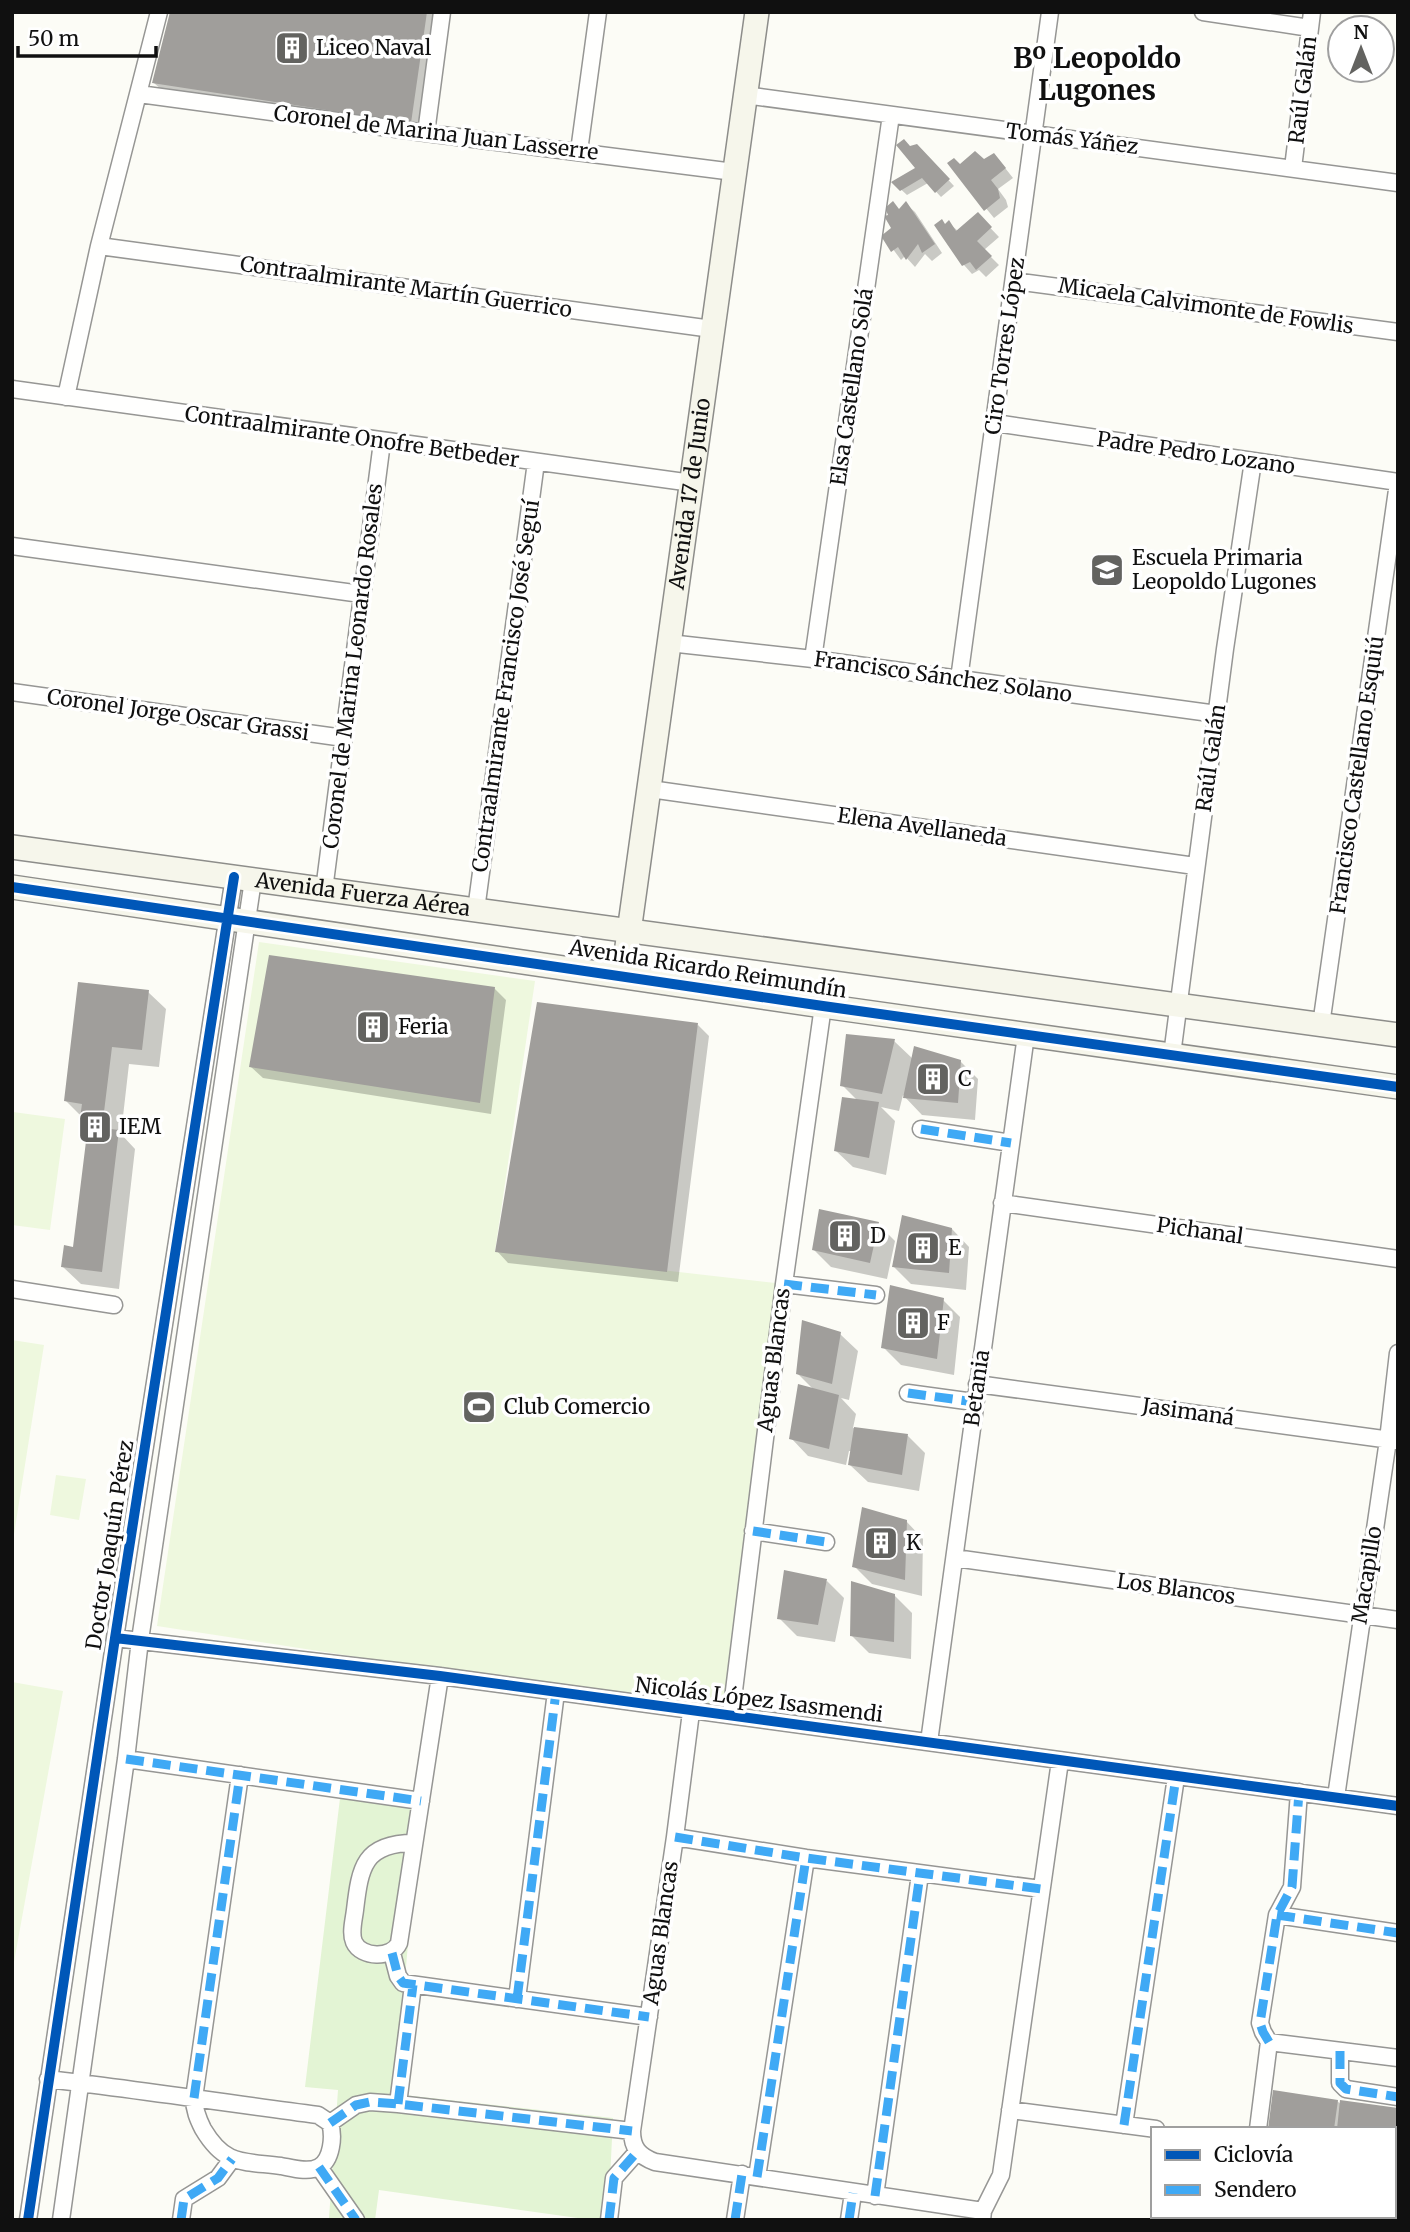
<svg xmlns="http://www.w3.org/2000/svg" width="1410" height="2232" font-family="Merriweather,serif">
	<rect width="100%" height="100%" fill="#fcfcf6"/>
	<!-- green -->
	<path fill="#e3f4d4" d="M 341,1790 L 420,1805 L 395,2094 L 613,2118 L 608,2220 L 592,2220 L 379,2190 L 375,2220 L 329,2218 L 338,2090 L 305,2087 Z"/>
	<!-- pitch -->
	<path fill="#eef8de" d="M 259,942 L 535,981 L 495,1251 L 784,1284 L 731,1715 L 157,1626 Z
		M 13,1112 L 65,1119 L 50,1230 L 12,1225 Z
		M 12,1340 L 44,1345 L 12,1547 Z
		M 56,1475 L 86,1479 L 79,1520 L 50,1515 Z
		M 12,1682 L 63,1691 L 12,1973 Z"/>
	<!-- shadow -->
	<path fill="#0003" d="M 172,12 L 436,12 L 419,130 L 163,91 L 154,83 Z
		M 917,146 L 954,186 L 941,197 L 928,183 L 907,195 L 894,183 L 918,169 L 911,148 Z
		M 984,161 L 1002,164 L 1013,178 L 998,189 L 1006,200 L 1008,207 L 994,218 L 949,163 L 960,167 Z
		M 906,204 L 915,212 L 942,253 L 932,261 L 925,254 L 915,267 L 905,256 L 901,260 L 884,237 L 893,228 L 899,210 Z
		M 978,215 L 999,237 L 984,250 L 999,265 L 986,277 L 979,270 L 972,274 L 964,265 L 936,226 L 946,226 L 949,223 L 959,232 Z
		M 494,988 L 506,1000 L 491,1114 L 263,1078 L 251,1067 Z
		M 148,992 L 166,1009 L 159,1067 L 129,1064 L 121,1134 L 135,1149 L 119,1289 L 81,1284 L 63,1267 L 75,1249 L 89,1132 L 81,1124 L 82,1117 L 66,1101 Z
		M 698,1025 L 709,1036 L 678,1282 L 508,1263 L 497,1251 Z
		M 894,1041 L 913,1059 L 960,1061 L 978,1079 L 975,1120 L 922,1115 L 903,1095 L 899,1111 L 881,1107 L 895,1121 L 886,1175 L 853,1167 L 835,1150 L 858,1101 L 842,1085 Z
		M 878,1224 L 895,1241 L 887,1279 L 831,1267 L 814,1250 Z
		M 952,1229 L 969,1247 L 966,1290 L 911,1284 L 894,1267 Z
		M 943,1300 L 960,1317 L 954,1375 L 901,1365 L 883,1347 Z
		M 840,1334 L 858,1351 L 849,1400 L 841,1398 L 856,1414 L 853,1428 L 908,1436 L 925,1453 L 919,1491 L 868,1482 L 850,1465 L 852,1451 L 849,1451 L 846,1465 L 808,1456 L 791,1438 L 814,1390 L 798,1374 Z
		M 906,1521 L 923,1539 L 922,1596 L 872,1584 L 854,1566 Z
		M 827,1581 L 844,1598 L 835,1642 L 797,1636 L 779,1618 Z
		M 894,1595 L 912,1613 L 911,1659 L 869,1653 L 852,1636 Z
		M 1337,2101 L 1342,2105 L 1398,2110 L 1398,2190 L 1394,2189 L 1394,2129 L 1270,2129 Z
		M 1280,2216 L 1321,2216 L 1321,2219 L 1327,2220 L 1280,2220 Z"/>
	<!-- building -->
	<path fill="#a09e9b" d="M 170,12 L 427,12 L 411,123 L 152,83 Z
		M 904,139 L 910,146 L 917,144 L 950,179 L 935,193 L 922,178 L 900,191 L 891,182 L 915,168 L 896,145 Z
		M 975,151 L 984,159 L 994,153 L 1006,168 L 991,180 L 998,189 L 1000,198 L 984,211 L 947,163 L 954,158 L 960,164 Z
		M 893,201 L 899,209 L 906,201 L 935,244 L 922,253 L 918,244 L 906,260 L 898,247 L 891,252 L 881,236 L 891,228 L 884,216 L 888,215 L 885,208 Z
		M 978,212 L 992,227 L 977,241 L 992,256 L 976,270 L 970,262 L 962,266 L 934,225 L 942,219 L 945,224 L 949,220 L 956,231 Z
		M 269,955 L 495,987 L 480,1103 L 249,1067 Z
		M 78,982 L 149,990 L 142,1050 L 112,1047 L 102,1128 L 119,1130 L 102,1272 L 61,1267 L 64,1245 L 73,1247 L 88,1125 L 79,1125 L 82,1104 L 64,1101 Z
		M 537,1002 L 698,1023 L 667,1272 L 495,1252 Z
		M 846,1034 L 895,1039 L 882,1094 L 840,1086 Z
		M 914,1046 L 961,1060 L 958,1103 L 903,1098 Z
		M 842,1097 L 879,1102 L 869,1158 L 834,1151 Z
		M 819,1209 L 879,1222 L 870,1263 L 812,1250 Z
		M 902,1215 L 952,1228 L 949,1273 L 892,1267 Z
		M 890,1285 L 944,1298 L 937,1359 L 881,1348 Z
		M 802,1320 L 841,1332 L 832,1384 L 796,1374 Z
		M 798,1384 L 839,1395 L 829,1449 L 789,1439 Z
		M 854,1427 L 908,1434 L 902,1475 L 848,1465 Z
		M 862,1507 L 907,1520 L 905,1580 L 852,1567 Z
		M 784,1570 L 827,1579 L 818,1625 L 777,1619 Z
		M 851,1581 L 895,1594 L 894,1642 L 850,1636 Z
		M 1273,2090 L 1338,2100 L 1334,2129 L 1268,2129 Z
		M 1340,2100 L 1398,2108 L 1396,2183 L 1394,2129 L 1337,2129 Z
		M 1394,2211 L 1398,2211 L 1398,2220 L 1374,2220 L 1374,2216 L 1394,2216 Z
		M 1278,2216 L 1317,2216 L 1329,2218 L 1278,2220 Z"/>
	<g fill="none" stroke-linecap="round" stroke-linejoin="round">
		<!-- street casing -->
		<g stroke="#969694" stroke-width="19">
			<path id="street" d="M 1203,12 L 1310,28
				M 139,94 L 426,133 L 734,172
				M 745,95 L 1398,183
				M 426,133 L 442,12
				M 579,151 L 598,12
				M 1293,168 L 1312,12
				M 99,246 L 712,329
				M 1014,281 L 1398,332
				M 12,389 L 692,483
				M 66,397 L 99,246 L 159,12
				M 995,423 L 1398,482
				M 12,546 L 361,594
				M 669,643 L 813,659 L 1217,714
				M 813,659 L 891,115
				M 959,679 L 1050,12
				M 12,692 L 344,738
				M 650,789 L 1195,866
				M 324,890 L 382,442
				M 476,910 L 536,462
				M 1321,1025 L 1398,483
				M 1172,1055 L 1225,649 L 1253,461
				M 921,1129 L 1011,1143
				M 1002,1203 L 1398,1259
				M 784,1284 L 876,1295
				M 12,1289 L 114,1305
				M 977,1384 L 1398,1441
				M 908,1393 L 974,1402
				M 753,1531 L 826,1542
				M 955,1558 L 1398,1620
				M 115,1638 L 440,1676 L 1398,1806
				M 691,1712 L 675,1837 L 632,2131 C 632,2148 639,2156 655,2162 L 983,2211
				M 731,1715 L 784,1284 L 823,1006
				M 929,1742 L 1026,1035
				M 126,1759 L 421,1801
				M 1336,1797 L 1388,1440 L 1398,1353
				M 675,1837 L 806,1858 L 1041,1889
				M 414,1843 C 364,1843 360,1867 355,1910 C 354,1919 350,1933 354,1942 C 361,1958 392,1959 399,1943 L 440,1676
				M 1277,1915 L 1398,1933
				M 392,1953 L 398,1976 L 403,1983 L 649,2017
				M 517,1999 L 556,1692
				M 1269,2042 L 1398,2058
				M 1340,2051 L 1340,2083 L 1346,2089 L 1398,2097
				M 48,2079 C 138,2090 228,2103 318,2115 L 330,2123 C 334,2136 332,2160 319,2167 C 308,2173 292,2168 281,2166 C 242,2161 225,2166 203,2129 C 198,2119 194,2110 194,2098 L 240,1775
				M 398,2104 L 413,1985
				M 1010,2110 L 1156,2129
				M 330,2123 L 356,2105 L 370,2102 L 398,2104 L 632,2131
				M 1124,2125 L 1176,1777
				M 1258,2129 L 1269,2042 L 1263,2032 L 1260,2023 L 1277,1915 L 1292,1887 L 1299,1792
				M 319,2167 L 356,2220
				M 757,2177 L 806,1858
				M 875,2196 L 920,1874
				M 28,2220 L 115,1638 L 234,877
				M 61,2220 L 126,1759 L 140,1640 L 253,880
				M 181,2220 L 184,2199 L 218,2178 L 232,2159
				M 609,2220 L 614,2178 L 637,2152
				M 735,2220 L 742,2174
				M 849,2220 L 853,2193
				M 982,2220 L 983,2211 L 1001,2175 L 1060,1761
				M 1245,2220 L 1246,2216"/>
		</g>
		<!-- secondary casing -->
		<g stroke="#8d8d8a" stroke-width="26">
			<g id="secondary">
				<path id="s1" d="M 12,847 L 1398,1035"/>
				<path d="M 12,887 L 823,1006 L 1398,1087"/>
				<path id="s2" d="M 623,975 L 757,12"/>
			</g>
		</g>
		<!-- street -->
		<use href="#street" stroke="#fffffe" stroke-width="16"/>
		<!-- secondary -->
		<use href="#secondary" stroke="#f6f6eb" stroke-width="23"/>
		<!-- quiet -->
		<path stroke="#3fa9f5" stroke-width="9" stroke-dasharray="18 9" stroke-linecap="butt" d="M 921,1129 L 1011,1143
			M 784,1284 L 876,1295
			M 908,1393 L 974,1402
			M 753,1531 L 826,1542
			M 126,1759 L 421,1801
			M 675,1837 L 806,1858 L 1041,1889
			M 1277,1915 L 1398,1933
			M 392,1953 L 398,1976 L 403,1983 L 649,2017
			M 517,1999 L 556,1692
			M 1269,2042 L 1263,2032 L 1260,2023 L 1277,1915 L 1292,1887 L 1299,1792
			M 1340,2051 L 1340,2083 L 1346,2089 L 1398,2097
			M 194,2098 L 240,1775
			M 398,2104 L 413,1985
			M 330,2123 L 356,2105 L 370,2102 L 398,2104 L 632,2131
			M 1124,2125 L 1176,1777
			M 319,2167 L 356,2220
			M 757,2177 L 806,1858
			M 875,2196 L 920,1874
			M 181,2220 L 184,2199 L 218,2178 L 232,2159
			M 609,2220 L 614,2178 L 637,2152
			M 735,2220 L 742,2174
			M 849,2220 L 853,2193"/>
		<!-- cycleway casing -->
		<g stroke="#fff" stroke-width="15">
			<path id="cycleway" d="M 12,887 L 823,1006 L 1398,1087
				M 115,1638 L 440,1676 L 1398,1806
				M 28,2220 L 115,1638 L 234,877"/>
		</g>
		<!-- cycleway -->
		<use href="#cycleway" stroke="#0057b8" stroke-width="10"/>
	</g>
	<!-- icons -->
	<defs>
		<g id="building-square" transform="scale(1.75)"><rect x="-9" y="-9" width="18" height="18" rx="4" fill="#636360" stroke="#fff"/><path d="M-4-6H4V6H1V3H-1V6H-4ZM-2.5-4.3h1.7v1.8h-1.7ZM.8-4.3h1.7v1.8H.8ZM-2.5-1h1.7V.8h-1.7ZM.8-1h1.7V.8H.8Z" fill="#fff"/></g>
		<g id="school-square" transform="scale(1.75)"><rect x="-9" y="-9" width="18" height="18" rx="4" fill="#636360" stroke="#fff"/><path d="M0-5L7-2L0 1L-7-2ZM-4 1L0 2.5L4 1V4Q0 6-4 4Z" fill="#fff"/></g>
		<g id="stadium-square" transform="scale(1.75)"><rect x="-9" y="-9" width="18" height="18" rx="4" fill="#636360" stroke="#fff"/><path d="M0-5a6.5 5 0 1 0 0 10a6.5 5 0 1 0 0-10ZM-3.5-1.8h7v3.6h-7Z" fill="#fff"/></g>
	</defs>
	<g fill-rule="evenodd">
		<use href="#building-square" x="292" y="48"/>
		<use href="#school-square" x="1107" y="570"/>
		<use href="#building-square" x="373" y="1027"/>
		<use href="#building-square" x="933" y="1079"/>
		<use href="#building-square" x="95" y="1127"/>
		<use href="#building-square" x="845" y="1236"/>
		<use href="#building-square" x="923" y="1248"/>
		<use href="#building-square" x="913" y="1323"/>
		<use href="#stadium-square" x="479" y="1407"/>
		<use href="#building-square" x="881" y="1543"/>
	</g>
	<g text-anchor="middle" stroke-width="7" stroke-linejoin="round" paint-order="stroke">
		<!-- poi labels -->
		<g font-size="21" fill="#101010" stroke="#fff" text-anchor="start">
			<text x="316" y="55">Liceo Naval</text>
			<text x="1132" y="565">Escuela Primaria<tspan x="1132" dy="24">Leopoldo Lugones</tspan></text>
			<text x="398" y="1034">Feria</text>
			<text x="958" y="1086">C</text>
			<text x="119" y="1134">IEM</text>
			<text x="870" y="1243">D</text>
			<text x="948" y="1255">E</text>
			<text x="937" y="1330">F</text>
			<text x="504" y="1414">Club Comercio</text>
			<text x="906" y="1550">K</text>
		</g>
		<!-- street labels -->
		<g font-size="21" fill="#101010" stroke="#fff">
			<text transform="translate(1303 90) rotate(-83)" y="7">Raúl Galán</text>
			<text transform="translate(436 133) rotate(7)" y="7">Coronel de Marina Juan Lasserre</text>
			<text transform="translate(1072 139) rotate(7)" y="7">Tomás Yáñez</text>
			<text transform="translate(406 287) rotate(8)" y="7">Contraalmirante Martín Guerrico</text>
			<text transform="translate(1206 306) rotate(8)" y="7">Micaela Calvimonte de Fowlis</text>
			<text transform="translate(1005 346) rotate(-82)" y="7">Ciro Torres López</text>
			<text transform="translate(852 387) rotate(-82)" y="7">Elsa Castellano Solá</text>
			<text transform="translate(352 437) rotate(8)" y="7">Contraalmirante Onofre Betbeder</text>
			<text transform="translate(1196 453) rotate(8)" y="7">Padre Pedro Lozano</text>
			<text dy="7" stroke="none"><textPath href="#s2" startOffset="486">Avenida 17 de Junio</textPath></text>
			<text transform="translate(353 666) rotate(-83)" y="7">Coronel de Marina Leonardo Rosales</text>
			<text transform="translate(943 677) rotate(8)" y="7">Francisco Sánchez Solano</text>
			<text transform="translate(506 686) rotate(-82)" y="7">Contraalmirante Francisco José Seguí</text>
			<text transform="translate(178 715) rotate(8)" y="7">Coronel Jorge Oscar Grassi</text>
			<text transform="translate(1211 758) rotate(-82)" y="7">Raúl Galán</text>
			<text transform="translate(1357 775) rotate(-82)" y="7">Francisco Castellano Esquiú</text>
			<text transform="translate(922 827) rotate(8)" y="7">Elena Avellaneda</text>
			<text dy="7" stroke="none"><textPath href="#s1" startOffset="354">Avenida Fuerza Aérea</textPath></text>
			<text transform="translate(708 969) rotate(9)" y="7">Avenida Ricardo Reimundín</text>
			<text transform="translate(1200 1231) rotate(8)" y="7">Pichanal</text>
			<text transform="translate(774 1360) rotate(-83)" y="7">Aguas Blancas</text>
			<text transform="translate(977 1388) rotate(-82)" y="7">Betania</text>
			<text transform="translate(1188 1412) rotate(8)" y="7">Jasimaná</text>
			<text transform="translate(110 1545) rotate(-81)" y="7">Doctor Joaquín Pérez</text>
			<text transform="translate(1367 1575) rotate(-81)" y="7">Macapillo</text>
			<text transform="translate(1176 1589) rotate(8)" y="7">Los Blancos</text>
			<text transform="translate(759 1700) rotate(7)" y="7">Nicolás López Isasmendi</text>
			<text transform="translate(661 1933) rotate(-82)" y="7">Aguas Blancas</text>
		</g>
		<!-- district labels -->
		<g font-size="28" font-weight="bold" fill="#101010" stroke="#fff">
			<text x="1097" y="68">Bº Leopoldo<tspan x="1097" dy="32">Lugones</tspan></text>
		</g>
	</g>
	<!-- border -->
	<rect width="1410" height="2232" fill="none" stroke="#101010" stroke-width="28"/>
	<!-- legend -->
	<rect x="1151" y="2127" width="245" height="91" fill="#ffffff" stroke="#9f9f9f" stroke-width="2"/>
	<rect x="1165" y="2150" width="35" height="10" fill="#0057b8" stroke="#9f9f9f" stroke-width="2"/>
	<text x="1214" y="2162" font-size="21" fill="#101010">Ciclovía</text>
	<rect x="1165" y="2185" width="35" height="10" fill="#3fa9f5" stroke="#9f9f9f" stroke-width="2"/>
	<text x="1214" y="2197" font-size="21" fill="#101010">Sendero</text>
	<!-- north arrow -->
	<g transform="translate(1361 49)"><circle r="33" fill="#ffffff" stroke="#9f9f9f" stroke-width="2"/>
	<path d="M0-5L12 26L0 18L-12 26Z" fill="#636360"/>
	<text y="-10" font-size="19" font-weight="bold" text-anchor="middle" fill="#101010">N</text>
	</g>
	<!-- scale -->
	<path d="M18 46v10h138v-10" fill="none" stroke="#101010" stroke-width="3.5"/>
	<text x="28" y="46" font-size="21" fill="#101010" stroke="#ffffff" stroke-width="5" paint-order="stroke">50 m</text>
</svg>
